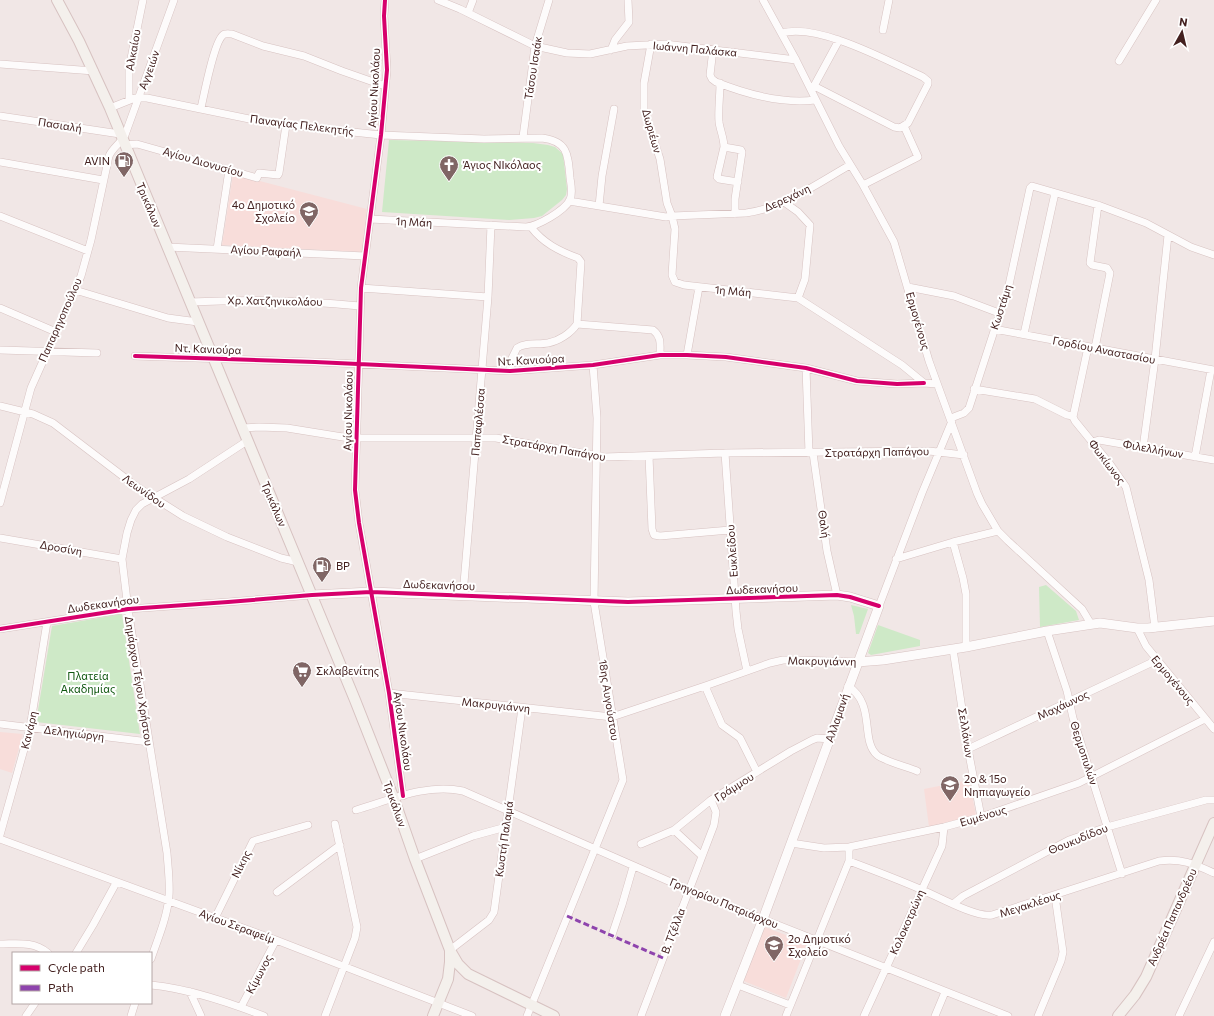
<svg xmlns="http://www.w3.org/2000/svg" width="1214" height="1016" font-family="Commissioner,sans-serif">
	<rect width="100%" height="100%" fill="#f1e7e6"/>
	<!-- built -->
	<path fill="#f8ddda" d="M 233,174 L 367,209 L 362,252 L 222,245 Z
		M 0,732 L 23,734 L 12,773 L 0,769 Z
		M 969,780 L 976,815 L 929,827 L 924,789 Z
		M 762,926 L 807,943 L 786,998 L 741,980 Z"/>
	<!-- green -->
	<path fill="#cee9c7" d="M 389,140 L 533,143 L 548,145 L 555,147 L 563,154 L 567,189 L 566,195 L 562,200 L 542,216 L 534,218 L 509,220 L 382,212 Z
		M 1046,585 L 1076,611 L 1079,620 L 1040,627 L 1039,587 Z
		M 851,605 L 868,609 L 859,634 L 856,634 L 854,616 Z
		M 122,614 L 140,734 L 36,722 L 52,626 Z
		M 878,625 L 920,640 L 920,646 L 871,655 L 868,653 Z"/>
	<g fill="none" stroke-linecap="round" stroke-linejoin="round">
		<!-- minor casing -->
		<g stroke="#d7c2c1" stroke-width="8">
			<path id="minor" d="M 385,0 L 384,16 L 387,70 L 381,135 L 361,288 L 355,490 L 359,523 L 389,693 L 403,796
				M 438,0 L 460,9 L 535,46 L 567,53 L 590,54 L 627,46 L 665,44 L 796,60
				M 763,0 L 796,60 L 839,146 L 863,185 L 894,242 L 929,361 L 977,493 L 982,504 L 998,531 L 1008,541 L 1082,609 L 1091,624
				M 468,13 L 473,0
				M 883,30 L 889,0
				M 782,33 C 819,23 888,61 923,77 L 928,81 L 928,84 L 908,123 L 900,128 L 894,127 L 814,86 L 810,88
				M 651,44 L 644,83 L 644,110 L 660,159 L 667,203 L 672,216 L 746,213 C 784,208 818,183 850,165
				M 713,49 L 710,75 L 712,79 L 716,82 C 746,94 782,104 815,100
				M 611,50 L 615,40 L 629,22 L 628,0
				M 1119,61 L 1156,0
				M 0,64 L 94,71
				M 720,83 C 720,95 718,111 719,122 C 720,130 724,138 724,147 L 741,150 L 742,152 L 735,199 L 735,214
				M 814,86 L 839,40
				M 129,100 L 129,68 L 143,0
				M 110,108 L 135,98 L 147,98 L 264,122 L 286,125 L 381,135 L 484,139 L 542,138 C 568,141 568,155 570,178 C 571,185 573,193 570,200 C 564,211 538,226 526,227 L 370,219
				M 201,108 C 204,95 214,42 223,35 C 225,33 229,34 232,34 L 263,46 L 304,56 L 342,71 L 385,86
				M 0,116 L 120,134
				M 523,137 L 535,46 L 549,0
				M 125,145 L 137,144 L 257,178 L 259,173 L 278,175 L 279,173 L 286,125
				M 724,147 L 717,177 L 719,179 L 738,182
				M 0,162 L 103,180
				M 863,185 L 918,157 L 904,126
				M 569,201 L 666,217 L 672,216 L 675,229 L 672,275 L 675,282 L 684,285 L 798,298 L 902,365 L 924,383 L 937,384
				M 784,202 L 798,212 L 810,225 L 805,279 L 798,298
				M 599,206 L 602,176 L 614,109
				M 0,216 L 88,251
				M 167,247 L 365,256
				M 217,249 L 229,170
				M 908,287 L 954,296 L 999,313
				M 361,288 L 488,297
				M 75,290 L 168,318 L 198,322
				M 190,302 C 247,299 303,300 360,306
				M 0,308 L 56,332
				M 577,324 L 653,330 C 662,337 660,345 660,355
				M 994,329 L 1214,370
				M 1024,334 L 1055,193
				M 1088,347 L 1073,417 L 1075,421 L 1110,464 L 1126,487 L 1149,580 L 1155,628
				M 1095,348 L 1110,273 L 1107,268 L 1092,265 L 1090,263 L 1098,205
				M 0,350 L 97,353
				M 687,355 L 699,287
				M 135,356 L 315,362 L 510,371 L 593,365 L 660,355 L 687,355 L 726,357 L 806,368 L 857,381 L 897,384 L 924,383
				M 806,368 L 809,453
				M 510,371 L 512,358 L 517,348 C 526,342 538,345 548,343 C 559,341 571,333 577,324 L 581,262 L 578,258 C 559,251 543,243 531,227
				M 974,389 L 1035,399 L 1067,415 L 1073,416
				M 0,406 L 33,414 L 53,423 L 137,487 L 183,516 L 227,537 L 281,558 L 298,562
				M 951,418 L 964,413 L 969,408 L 1009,285 L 1030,188 L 1032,186 L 1098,205 L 1146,223 L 1191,247 L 1214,255
				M 242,428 L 259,427 L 287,428 L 349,438 L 496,438 L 604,457 L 725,453 L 929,451 L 964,455
				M 1092,442 L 1099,440 L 1214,460
				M 1143,448 L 1155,359 L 1168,235
				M 725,453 L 736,611 L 738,629 L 747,671
				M 813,453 L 827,551 L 837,595
				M 649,456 L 652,529 L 654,535 L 660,536 L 730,530
				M 1195,457 L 1211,370
				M 0,503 L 31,388 L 81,276 L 91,240 L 109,156 C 113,147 121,143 125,135 L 174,0
				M 0,538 L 122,559
				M 953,542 L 963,578 L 966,594 L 966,647
				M 896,559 L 953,542 L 998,531
				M 463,595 L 488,297 L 491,225
				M 879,606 L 922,493 L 952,421
				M 1137,628 L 1146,646 L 1214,729
				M 0,629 L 128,609 L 228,602 L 312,595
				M 1047,631 L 1067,691 L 1073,718 L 1122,874
				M 953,649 L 968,749 L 981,817
				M 705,686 L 722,725 L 740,738 L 757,772
				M 848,686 C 876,704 860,740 877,755 C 884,761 908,767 917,771
				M 389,693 L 612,717 L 705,686 L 770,663 L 783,660 L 799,660 L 857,662
				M 0,724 L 149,742
				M 968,749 L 1157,660
				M 356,810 C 390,800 427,783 463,791 L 689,890 L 1008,1016
				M 674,830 L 702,856
				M 0,835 L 30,728 L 47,622
				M 0,839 L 276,940 L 472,1016
				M 791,843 L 824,848 L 849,847 L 944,827 L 981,817 L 1079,783 L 1205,719
				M 641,844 L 674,830 L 711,800 L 791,751 L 812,740 L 817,738 L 830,739
				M 415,859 L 473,836 L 506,827
				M 849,861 C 873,870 897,879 920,889 C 937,896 976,918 992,915 L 1159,861 C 1181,858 1194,864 1214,873
				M 277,892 L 340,845
				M 953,904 L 963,896 L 1069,840 L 1107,827 L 1206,800 L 1214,800
				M 215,918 L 253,841 L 308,825
				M 612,935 L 622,905 L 633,867
				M 0,944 C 18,944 33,941 48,953
				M 450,950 L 489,920 L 494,912 L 522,708
				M 76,953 L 93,925 L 116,883
				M 151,959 C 158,938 167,918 169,896 C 170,882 168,867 167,853 L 128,609 L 122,559 L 127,533 L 131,520 L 136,510 L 142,504 L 189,479 L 247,441
				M 151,985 C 190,989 228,1002 264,1016
				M 738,985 L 790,1005
				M 190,992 L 201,1016
				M 241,1007 L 276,940
				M 26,1016 L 35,1003
				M 131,1016 L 135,1003
				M 325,1016 L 355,938 L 357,927 L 335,824
				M 527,1016 L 623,780 L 594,602 L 597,418 L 593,365
				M 641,1016 L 714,825 L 716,812 L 711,800
				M 786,1016 L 849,861 L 849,847
				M 864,1016 L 942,846 L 944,827
				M 935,1016 L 945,992
				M 1038,1016 L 1061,961 L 1063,952 L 1055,896
				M 1179,1016 L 1214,942"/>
		</g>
		<!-- tertiary casing -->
		<g stroke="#d7c2c1" stroke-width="10">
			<path id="tertiary" d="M 312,595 L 371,592 L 628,602 L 837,595 L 850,597 L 879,606 L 763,919 L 725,1016
				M 857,662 L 883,660 L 966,647 L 1047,631 L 1100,623 L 1137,628 L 1148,628 L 1214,621"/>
		</g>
		<!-- secondary casing -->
		<g stroke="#d7c2c1" stroke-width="12">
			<path id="secondary" d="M 57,0 L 79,41 L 110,108 L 355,700 L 394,799 L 415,859 L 450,950 L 450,962 L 448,979 L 433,1016
				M 451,952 L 458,964 L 468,974 L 554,1016
				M 1118,1016 L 1135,995 L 1146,977 L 1214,823"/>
		</g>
		<!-- minor -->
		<use href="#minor" stroke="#fdfbfb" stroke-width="7"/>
		<!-- tertiary -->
		<use href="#tertiary" stroke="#fdfbfb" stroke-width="9"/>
		<!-- secondary -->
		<use href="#secondary" stroke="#f4f0ec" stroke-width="10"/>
		<!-- quiet -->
		<path stroke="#8e44ad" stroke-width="3" stroke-dasharray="6 3" stroke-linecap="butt" d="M 567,916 L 663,958"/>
		<!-- cycleway casing -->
		<g stroke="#fff" stroke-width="6">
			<path id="cycleway" d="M 385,0 L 384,16 L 387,70 L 381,135 L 361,288 L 355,490 L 359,523 L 389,693 L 403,796
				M 135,356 L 315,362 L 510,371 L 593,365 L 660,355 L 687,355 L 726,357 L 806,368 L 857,381 L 897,384 L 924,383
				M 0,629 L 128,609 L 228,602 L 312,595 L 371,592 L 628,602 L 837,595 L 850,597 L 879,606"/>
		</g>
		<!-- cycleway -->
		<use href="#cycleway" stroke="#d6006c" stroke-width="4"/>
	</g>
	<!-- icons -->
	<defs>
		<g id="fuel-pin" transform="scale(1)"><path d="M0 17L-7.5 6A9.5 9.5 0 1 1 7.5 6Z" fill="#806665" stroke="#fff"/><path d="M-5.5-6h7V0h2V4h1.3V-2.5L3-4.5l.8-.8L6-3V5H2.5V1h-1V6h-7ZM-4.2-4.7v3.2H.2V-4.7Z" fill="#fff"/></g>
		<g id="church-pin" transform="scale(1)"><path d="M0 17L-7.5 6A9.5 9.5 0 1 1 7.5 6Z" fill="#806665" stroke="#fff"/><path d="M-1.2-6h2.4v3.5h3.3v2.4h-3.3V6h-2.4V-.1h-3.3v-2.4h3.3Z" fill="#fff"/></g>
		<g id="school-pin" transform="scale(1)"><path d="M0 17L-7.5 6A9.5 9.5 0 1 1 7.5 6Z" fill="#806665" stroke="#fff"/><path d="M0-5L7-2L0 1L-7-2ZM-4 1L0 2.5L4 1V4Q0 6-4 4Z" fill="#fff"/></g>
		<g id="supermarket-pin" transform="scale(1)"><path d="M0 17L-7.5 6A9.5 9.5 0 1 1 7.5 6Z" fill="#806665" stroke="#fff"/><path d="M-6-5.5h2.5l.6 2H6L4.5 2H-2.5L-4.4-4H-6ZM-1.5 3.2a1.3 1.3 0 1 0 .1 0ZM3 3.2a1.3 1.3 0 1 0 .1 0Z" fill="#fff"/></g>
	</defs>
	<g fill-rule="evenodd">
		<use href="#fuel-pin" x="124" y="161"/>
		<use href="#church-pin" x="449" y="165"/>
		<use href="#school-pin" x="309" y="211"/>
		<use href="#fuel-pin" x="322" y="566"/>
		<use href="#supermarket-pin" x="302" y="671"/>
		<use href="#school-pin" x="950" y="785"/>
		<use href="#school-pin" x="774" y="945"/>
	</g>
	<g text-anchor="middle" stroke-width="4" stroke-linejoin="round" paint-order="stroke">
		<!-- street labels -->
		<g font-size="11" fill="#43201f" stroke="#fff">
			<text transform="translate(695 49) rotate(5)" y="4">Ιωάννη Παλάσκα</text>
			<text transform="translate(133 50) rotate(-80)" y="4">Αλκαίου</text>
			<text transform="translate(533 68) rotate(-81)" y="4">Τάσου Ισαάκ</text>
			<text transform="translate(149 70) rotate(-70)" y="4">Αγγειών</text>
			<text transform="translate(374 88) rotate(-87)" y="4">Αγίου Νικολάου</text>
			<text transform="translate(60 125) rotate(9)" y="4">Πασιαλή</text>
			<text transform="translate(302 125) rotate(7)" y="4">Παναγίας Πελεκητής</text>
			<text transform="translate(652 131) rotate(74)" y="4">Δωριέων</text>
			<text transform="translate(203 162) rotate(16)" y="4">Αγίου Διονυσίου</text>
			<text transform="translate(787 198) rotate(-25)" y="4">Δερεχάνη</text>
			<text transform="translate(149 205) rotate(67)" y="4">Τρικάλων</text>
			<text transform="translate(414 222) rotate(3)" y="4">1η Μάη</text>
			<text transform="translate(266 251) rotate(3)" y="4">Αγίου Ραφαήλ</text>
			<text transform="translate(733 291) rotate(5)" y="4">1η Μάη</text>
			<text transform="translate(275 301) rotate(1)" y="4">Χρ. Χατζηνικολάου</text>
			<text transform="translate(1001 307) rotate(-72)" y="4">Κωστάμη</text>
			<text transform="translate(60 320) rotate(-66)" y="4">Παπαρηγοπούλου</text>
			<text transform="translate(918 321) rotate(74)" y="4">Ερμογένους</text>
			<text transform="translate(208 349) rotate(2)" y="4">Ντ. Κανιούρα</text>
			<text transform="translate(1104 350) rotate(11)" y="4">Γορδίου Αναστασίου</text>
			<text transform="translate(531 360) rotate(-3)" y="4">Ντ. Κανιούρα</text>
			<text transform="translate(348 411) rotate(-89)" y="4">Αγίου Νικολάου</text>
			<text transform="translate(478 422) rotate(-85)" y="4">Παπαφλέσσα</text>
			<text transform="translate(554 448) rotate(10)" y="4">Στρατάρχη Παπάγου</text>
			<text transform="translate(1153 449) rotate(10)" y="4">Φιλελλήνων</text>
			<text transform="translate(877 452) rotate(-1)" y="4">Στρατάρχη Παπάγου</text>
			<text transform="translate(1107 462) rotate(53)" y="4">Φωκίωνος</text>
			<text transform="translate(144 491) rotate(35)" y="4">Λεωνίδου</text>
			<text transform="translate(274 504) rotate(67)" y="4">Τρικάλων</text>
			<text transform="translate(824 524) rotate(82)" y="4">Θαλή</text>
			<text transform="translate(61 548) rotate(10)" y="4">Δροσίνη</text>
			<text transform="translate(732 551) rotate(-94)" y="4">Ευκλείδου</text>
			<text transform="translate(439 585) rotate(2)" y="4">Δωδεκανήσου</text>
			<text transform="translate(762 589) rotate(-2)" y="4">Δωδεκανήσου</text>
			<text transform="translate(103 604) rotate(-8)" y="4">Δωδεκανήσου</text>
			<text transform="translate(822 661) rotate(1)" y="4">Μακρυγιάννη</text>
			<text transform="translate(1173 680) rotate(50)" y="4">Ερμογένους</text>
			<text transform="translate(139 681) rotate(81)" y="4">Δημάρχου Τέγου Χρήστου</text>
			<text transform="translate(609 700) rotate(81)" y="4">18ης Αυγούστου</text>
			<text transform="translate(496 705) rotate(6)" y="4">Μακρυγιάννη</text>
			<text transform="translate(1063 705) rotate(-25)" y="4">Μαχάωνος</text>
			<text transform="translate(837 718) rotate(-71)" y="4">Αλλαμανή</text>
			<text transform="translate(29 730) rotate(-77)" y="4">Κανάρη</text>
			<text transform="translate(403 731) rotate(82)" y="4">Αγίου Νικολάου</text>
			<text transform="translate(74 733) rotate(7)" y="4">Δεληγιώργη</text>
			<text transform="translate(966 733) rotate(81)" y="4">Σελλάνων</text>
			<text transform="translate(1084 753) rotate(72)" y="4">Θερμοπυλών</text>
			<text transform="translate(734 787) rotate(-32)" y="4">Γράμμου</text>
			<text transform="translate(395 804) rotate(70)" y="4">Τρικάλων</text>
			<text transform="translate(983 816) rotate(-17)" y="4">Ευμένους</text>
			<text transform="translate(504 839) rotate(-82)" y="4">Κωστή Παλαμά</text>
			<text transform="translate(1078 839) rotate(-22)" y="4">Θουκυδίδου</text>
			<text transform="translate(241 864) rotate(-64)" y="4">Νίκης</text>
			<text transform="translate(724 903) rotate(22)" y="4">Γρηγορίου Πατριάρχου</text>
			<text transform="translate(1030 904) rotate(-18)" y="4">Μεγακλέους</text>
			<text transform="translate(1172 917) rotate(-66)" y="4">Ανδρέα Παπανδρέου</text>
			<text transform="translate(907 922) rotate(-66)" y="4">Κολοκοτρώνη</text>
			<text transform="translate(237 926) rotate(20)" y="4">Αγίου Σεραφείμ</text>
			<text transform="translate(673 931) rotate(-69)" y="4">Β. Τζέλλα</text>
			<text transform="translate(259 974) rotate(-62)" y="4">Κίμωνος</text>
		</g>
		<!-- poi labels -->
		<g font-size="11" fill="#43201f" stroke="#fff" text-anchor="start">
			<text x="110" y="165" text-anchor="end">AVIN</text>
			<text x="463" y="169">Άγιος ΝΙκόλαος</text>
			<text x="295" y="209" text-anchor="end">4ο Δημοτικό<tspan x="295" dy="13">Σχολείο</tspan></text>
			<text x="336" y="570">BP</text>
			<text x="316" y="675">Σκλαβενίτης</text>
			<text x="964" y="783">2ο &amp; 15ο<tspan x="964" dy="13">Νηπιαγωγείο</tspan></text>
			<text x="788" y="943">2ο Δημοτικό<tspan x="788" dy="13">Σχολείο</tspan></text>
		</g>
		<!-- park labels -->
		<g font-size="11" fill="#0f560f" stroke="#fff">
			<text x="88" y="680">Πλατεία<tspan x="88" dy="13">Ακαδημίας</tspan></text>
		</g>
	</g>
	<!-- legend -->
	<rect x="12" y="952" width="140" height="52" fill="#ffffff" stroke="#b4a6a5"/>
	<rect x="20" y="965" width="20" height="6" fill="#d6006c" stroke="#b4a6a5"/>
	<text x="48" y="972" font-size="12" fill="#43201f">Cycle path</text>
	<rect x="20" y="985" width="20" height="6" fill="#8e44ad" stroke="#b4a6a5"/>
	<text x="48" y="992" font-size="12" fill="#43201f">Path</text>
	<!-- north arrow -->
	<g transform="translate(1182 32) rotate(8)" stroke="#ffffff" stroke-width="3" paint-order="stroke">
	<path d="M0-3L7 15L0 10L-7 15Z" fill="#43201f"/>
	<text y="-6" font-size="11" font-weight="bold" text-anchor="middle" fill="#43201f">N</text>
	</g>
</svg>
